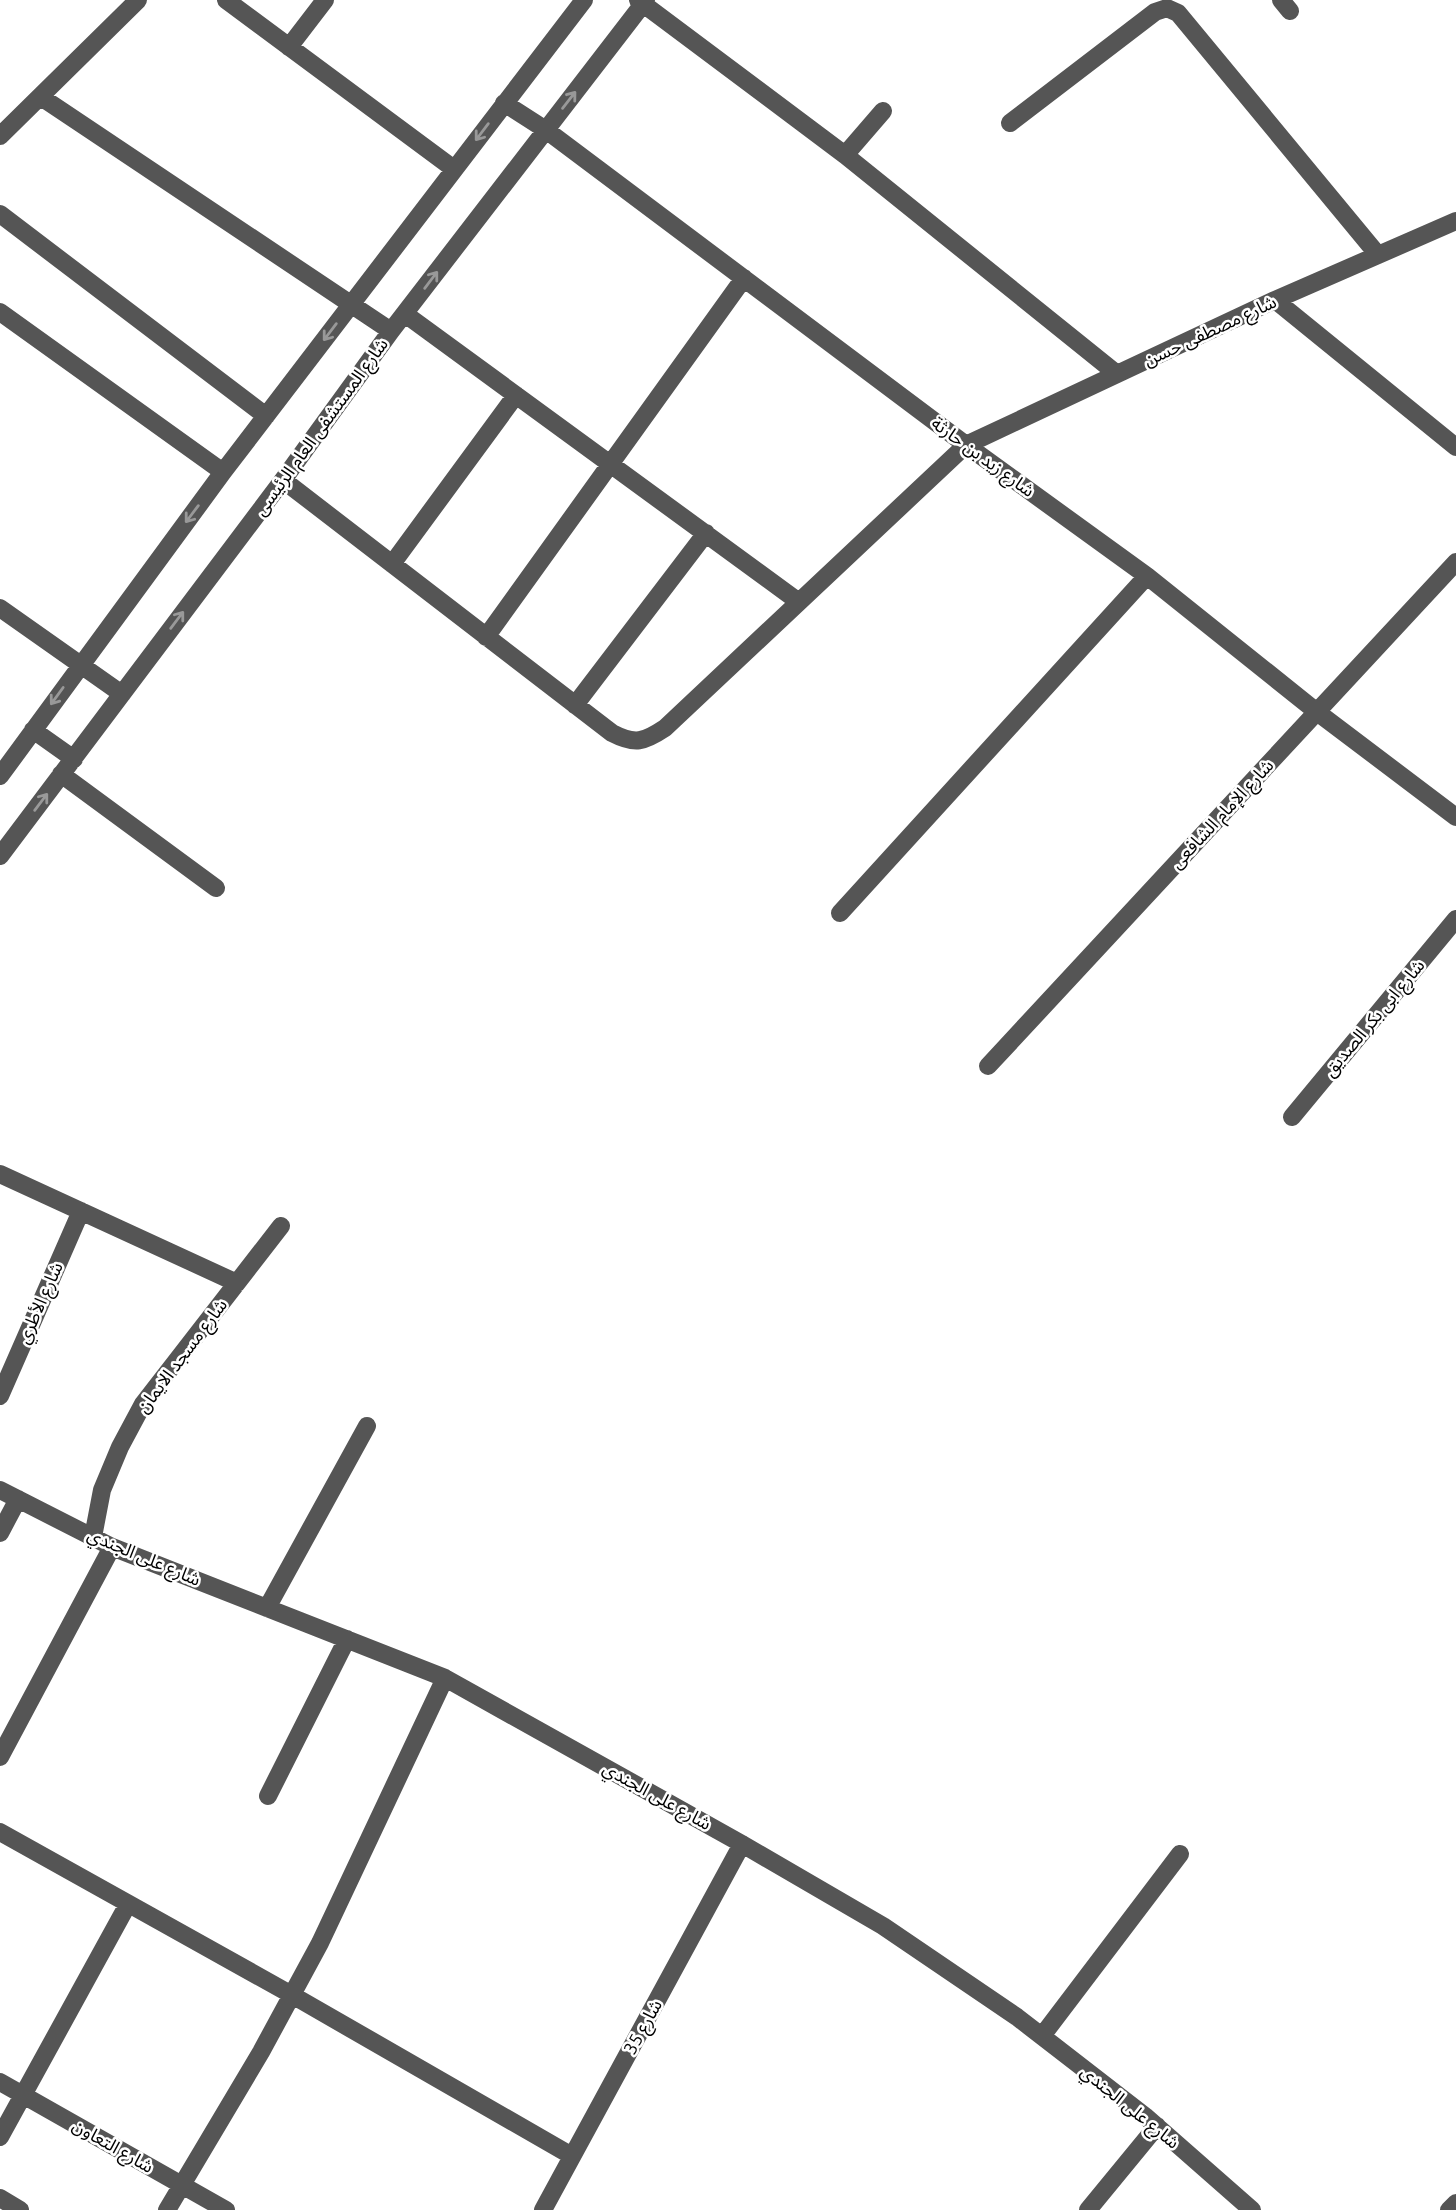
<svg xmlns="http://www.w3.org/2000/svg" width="1456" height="2210" font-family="Ubuntu,'Noto Sans Arabic',sans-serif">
	<rect width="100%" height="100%" fill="#fff"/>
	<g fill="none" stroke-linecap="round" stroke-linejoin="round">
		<!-- minor -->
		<path stroke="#555" stroke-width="18" d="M 226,0 L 454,169
			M 638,0 L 845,155 L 1117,374
			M 1281,0 L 1290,11
			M 289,47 L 325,0
			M 41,97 L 391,331
			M 504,103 L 546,130 L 966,445 L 1147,576 L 1317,712 L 1456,817
			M 1010,123 L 1155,12 L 1167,8 L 1178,13 L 1378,255
			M 0,136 L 138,0
			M 845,155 L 883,111
			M 0,214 L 266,416
			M 1275,300 L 1456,447
			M 0,312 L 223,472
			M 405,314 L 799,602
			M 283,480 L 612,733 C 635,745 644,742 665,728 L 966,445 L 1275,300 L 1456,221
			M 392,564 L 516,395
			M 0,608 L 122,694
			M 486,637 L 744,278
			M 575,705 L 706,533
			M 33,730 L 74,759
			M 61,774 L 216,888
			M 0,776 L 223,472 L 584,0
			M 0,856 L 283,480 L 391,331 L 646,0
			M 840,913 L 1147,576
			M 988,1066 L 1456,562
			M 1292,1117 L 1456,919
			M 0,1174 L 237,1283
			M 0,1396 L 81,1211
			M 0,1490 L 112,1547 L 445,1678 L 742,1844 L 883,1926 L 1017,2017 L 1145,2116 L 1252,2210
			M 0,1533 L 18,1499
			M 93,1537 L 102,1490 L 120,1447 L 143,1404 L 281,1226
			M 267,1608 L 367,1426
			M 0,1757 L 112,1547
			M 268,1796 L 347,1639
			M 0,1832 L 292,1995 L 572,2156
			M 1042,2036 L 1180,1854
			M 0,2082 L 226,2210
			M 0,2137 L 128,1904
			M 0,2198 L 20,2210
			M 167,2210 L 261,2052 L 320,1943 L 445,1678
			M 543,2210 L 742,1844
			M 1088,2210 L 1157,2126
			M 1449,2210 L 1456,2203"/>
	</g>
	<!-- one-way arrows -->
	<defs><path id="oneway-shaft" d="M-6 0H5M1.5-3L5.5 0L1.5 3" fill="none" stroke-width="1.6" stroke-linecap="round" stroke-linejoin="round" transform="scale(1.75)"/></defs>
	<g stroke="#999">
		<use href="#oneway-shaft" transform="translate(569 100) rotate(-52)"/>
		<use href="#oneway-shaft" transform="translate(482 132) rotate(127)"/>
		<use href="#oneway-shaft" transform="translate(431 280) rotate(-53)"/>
		<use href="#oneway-shaft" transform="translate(330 332) rotate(127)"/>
		<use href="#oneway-shaft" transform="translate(192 514) rotate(127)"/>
		<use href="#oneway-shaft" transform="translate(177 620) rotate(-53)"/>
		<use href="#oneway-shaft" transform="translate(57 696) rotate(126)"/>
		<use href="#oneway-shaft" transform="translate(41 802) rotate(-53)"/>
	</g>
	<g text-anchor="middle" stroke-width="5" stroke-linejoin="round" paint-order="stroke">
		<!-- street labels -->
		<g font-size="18" fill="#000" stroke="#fff">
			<text transform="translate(1210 331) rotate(-25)" y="6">شارع مصطفى حسن</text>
			<text transform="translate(321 427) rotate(-54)" y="6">شارع المستشفى العام الرئيسى</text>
			<text transform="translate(983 457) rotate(36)" y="6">شارع زيد بن حارثة</text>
			<text transform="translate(1222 814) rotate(-47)" y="6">شارع الإمام الشافعى</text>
			<text transform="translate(1374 1018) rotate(-50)" y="6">شارع ابى بكر الصديق</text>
			<text transform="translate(40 1303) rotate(-66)" y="6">شارع الأطري</text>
			<text transform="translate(182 1356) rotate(-53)" y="6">شارع مسجد الايمان</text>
			<text transform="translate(144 1557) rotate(23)" y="6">شارع على الجندي</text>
			<text transform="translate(657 1796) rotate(29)" y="6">شارع على الجندي</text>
			<text transform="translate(643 2027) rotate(-61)" y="6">شارع 35</text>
			<text transform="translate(1130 2107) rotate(39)" y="6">شارع على الجندي</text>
			<text transform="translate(113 2146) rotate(30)" y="6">شارع التعاون</text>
		</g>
	</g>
</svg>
